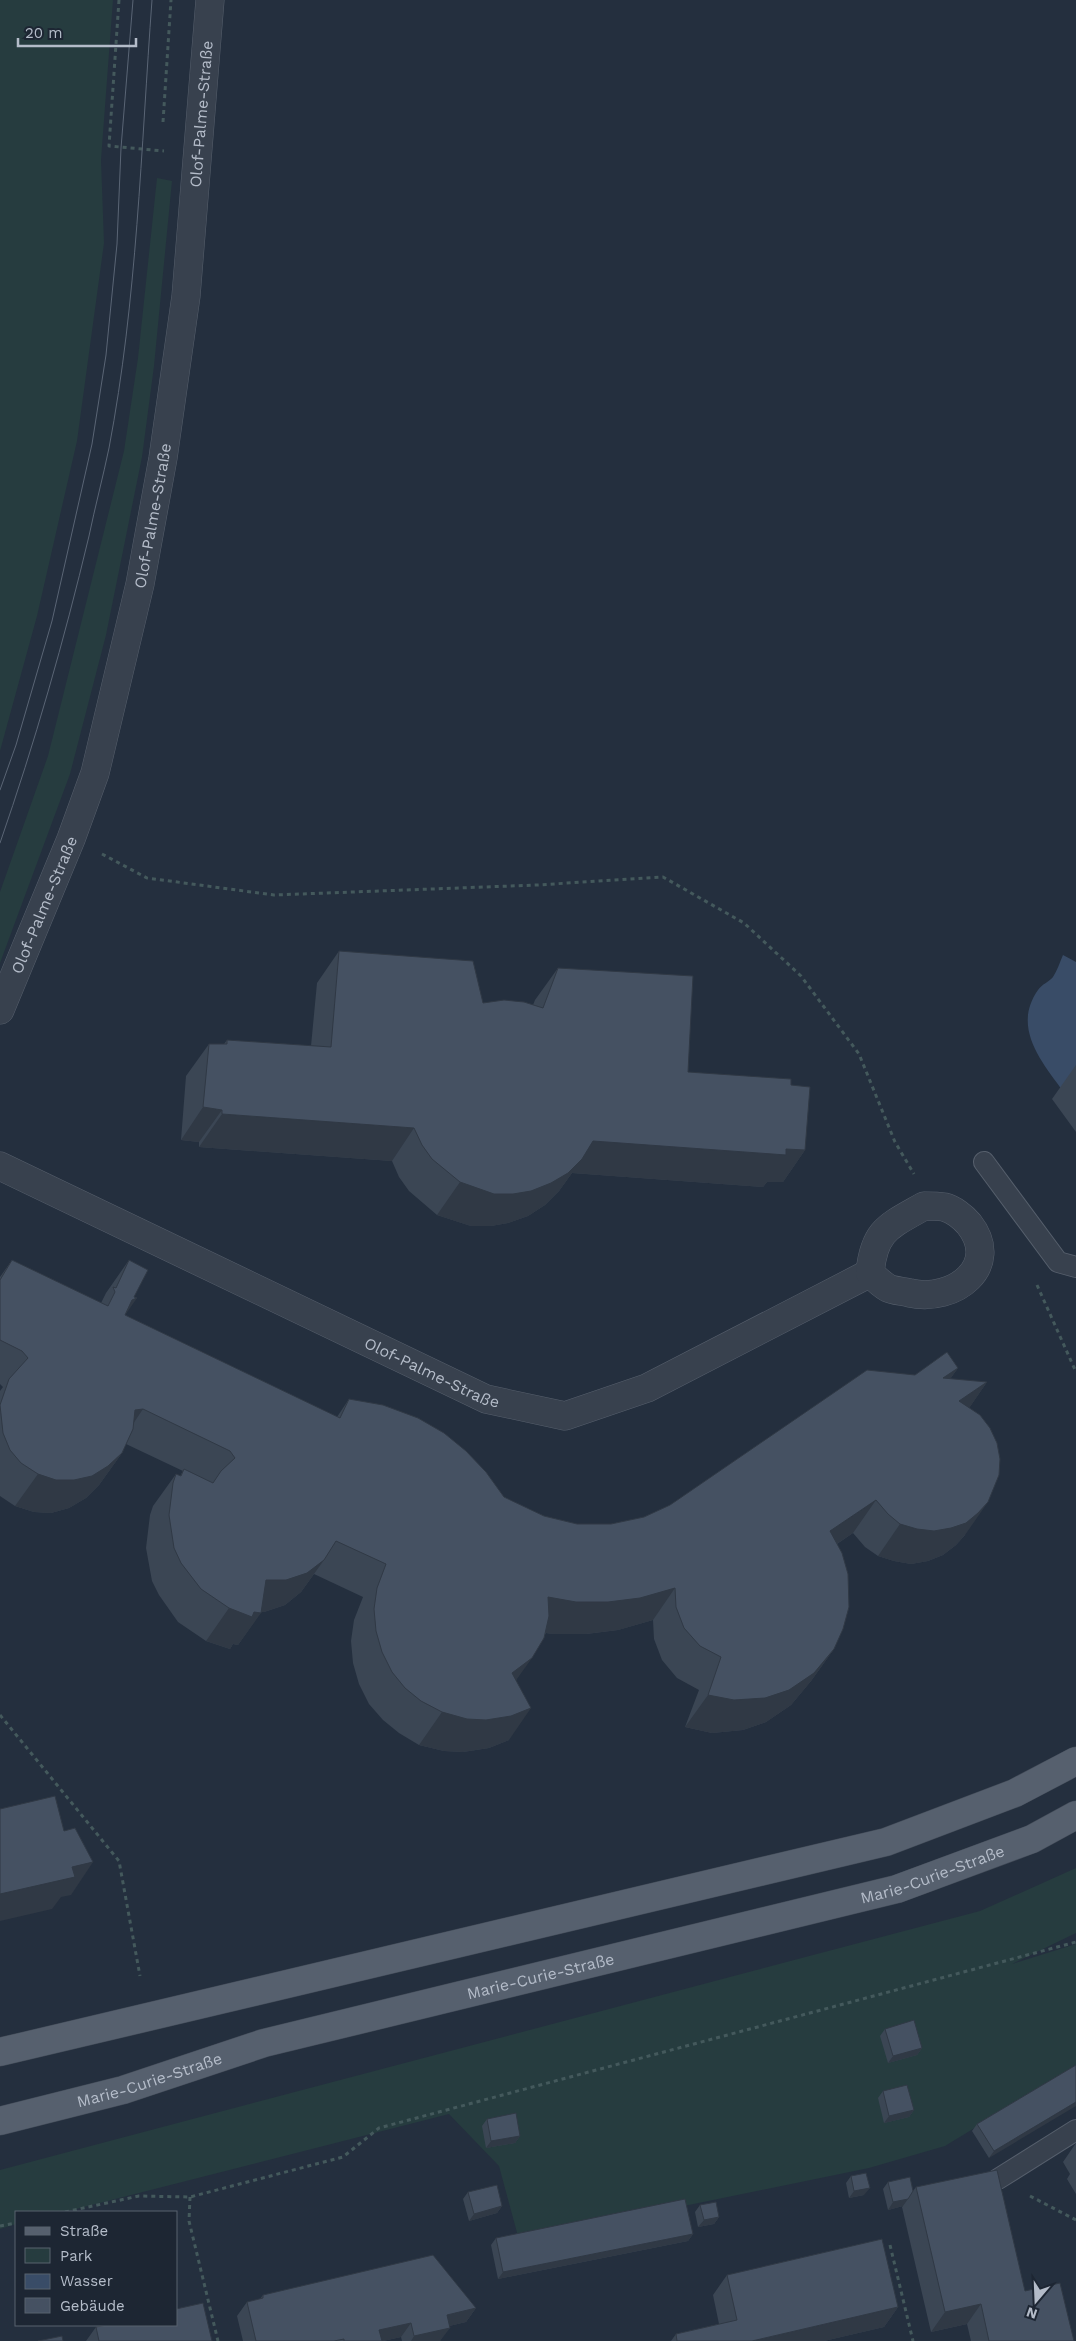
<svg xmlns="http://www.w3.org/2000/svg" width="1076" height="2341" font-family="'Work Sans',sans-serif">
	<rect width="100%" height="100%" fill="#242f3e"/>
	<!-- green -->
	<path fill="#263c3f" d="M 0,0 L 113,0 L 101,160 L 104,243 L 77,441 L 37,616 L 0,751 Z
		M 157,178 L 172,181 L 154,366 L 142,457 L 106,635 L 70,774 L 0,963 L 0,892 L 48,756 L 124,451 L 138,358 Z
		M 1076,1868 L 1076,1933 L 1012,1964 L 1076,1944 L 1076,2066 L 945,2146 L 869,2168 L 519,2240 L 499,2166 L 449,2114 L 64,2212 L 16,2212 L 16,2224 L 0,2229 L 0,2170 L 980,1911 Z"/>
	<!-- water -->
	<path fill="#394c67" d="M 1063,955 L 1076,962 L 1076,1082 L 1063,1091 C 1041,1061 1012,1027 1038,990 C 1042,984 1049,982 1053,977 C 1057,971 1060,962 1063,955 Z"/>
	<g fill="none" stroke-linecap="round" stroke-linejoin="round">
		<!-- service casing -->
		<g stroke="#565f6c" stroke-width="22">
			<path id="service" d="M 984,1162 L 1058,1262 L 1076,1267
				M 998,2179 L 1076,2130"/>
		</g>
		<!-- minor casing -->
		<g stroke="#565f6c" stroke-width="29">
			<g id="minor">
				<path id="s1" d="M 0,1166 L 486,1399 L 565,1416 L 647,1388 L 870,1273"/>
				<path d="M 924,1206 C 930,1206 938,1206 944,1207 C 953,1209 963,1217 969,1224 C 1002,1266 954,1303 910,1293 C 903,1291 894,1291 888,1288 C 881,1284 875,1278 870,1273 C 874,1230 889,1226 924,1206 Z"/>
			</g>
		</g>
		<!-- tertiary casing -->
		<g stroke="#565f6c" stroke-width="29">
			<g id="tertiary">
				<path id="s2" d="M 0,1010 L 71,839 L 95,773 L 140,584 L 163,458 L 186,296 L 210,0"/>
			</g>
		</g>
		<!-- primary casing -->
		<g stroke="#414a57" stroke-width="29">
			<g id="primary">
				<path d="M 0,2052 L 886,1842 L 1015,1793 L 1076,1761"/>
				<path id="s3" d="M 0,2121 L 123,2090 L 264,2043 L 897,1889 L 1032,1839 L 1076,1815"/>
			</g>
		</g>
		<!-- path -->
		<path stroke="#44595c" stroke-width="3" stroke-dasharray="4 4" stroke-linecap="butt" d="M 119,0 L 109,146 L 164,151
			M 163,122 L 171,0
			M 102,854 L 147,878 L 274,895 L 537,885 L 663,877 L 744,923 L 801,976 L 859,1054 L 895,1142 L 914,1174
			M 1037,1285 L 1076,1372
			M 0,1715 L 119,1861 L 140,1976
			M 1030,2196 L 1076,2220
			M 190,2197 L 189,2221 L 218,2341
			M 65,2212 L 139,2196 L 190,2197 L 343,2157 L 379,2128 L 1076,1942
			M 0,2226 L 16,2223
			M 890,2245 L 913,2341"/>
		<!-- service -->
		<use href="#service" stroke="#38414e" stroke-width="20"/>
		<!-- minor -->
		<use href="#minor" stroke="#38414e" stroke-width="28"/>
		<!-- tertiary -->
		<use href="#tertiary" stroke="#38414e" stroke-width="28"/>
		<!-- primary -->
		<use href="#primary" stroke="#56606e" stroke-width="28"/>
		<!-- tram -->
		<path stroke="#5a6575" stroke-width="1" d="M 0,790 L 16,745 L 52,621 L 92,444 L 106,355 L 117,244 L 121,148 L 133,0
			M 0,843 C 35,742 64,641 89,536 C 95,507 103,477 109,448 C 137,301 141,149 152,0"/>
	</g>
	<!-- wall -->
	<path fill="#3b4654" d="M 339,951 L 483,1003 L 533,1005 L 535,1000 L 558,968 L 688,1072 L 791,1085 L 805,1150 L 783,1182 L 767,1182 L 763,1187 L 572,1173 L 559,1191 L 545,1205 L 528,1216 L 508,1223 L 491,1226 L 471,1226 L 437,1215 L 409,1191 L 399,1177 L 392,1161 L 199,1147 L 199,1142 L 181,1140 L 186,1076 L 209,1044 L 224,1044 L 227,1040 L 311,1046 L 317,983 Z
		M 1076,1065 L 1076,1132 L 1052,1099 Z
		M 12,1260 L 101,1303 L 106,1293 L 129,1260 L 125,1315 L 337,1417 L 349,1399 L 504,1497 L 544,1516 L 577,1524 L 611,1524 L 644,1517 L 670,1505 L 915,1375 L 958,1368 L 950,1379 L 987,1382 L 969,1408 L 965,1535 L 956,1545 L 943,1555 L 928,1561 L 911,1564 L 894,1561 L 878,1556 L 865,1547 L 853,1533 L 837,1544 L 834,1649 L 811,1681 L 791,1705 L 766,1722 L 743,1730 L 712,1733 L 685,1727 L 699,1690 L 677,1678 L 662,1660 L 654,1639 L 653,1620 L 618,1630 L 586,1634 L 553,1634 L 546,1633 L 516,1680 L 509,1740 L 489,1748 L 463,1752 L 444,1751 L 419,1745 L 399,1733 L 383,1720 L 369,1704 L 359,1684 L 353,1663 L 351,1641 L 354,1620 L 363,1597 L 314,1574 L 301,1592 L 285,1605 L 264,1612 L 261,1612 L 238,1645 L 233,1644 L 230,1649 L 206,1641 L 178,1622 L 159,1595 L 152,1581 L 146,1548 L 150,1515 L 153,1506 L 176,1474 L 180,1476 L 183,1471 L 126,1444 L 122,1453 L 99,1485 L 86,1498 L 69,1508 L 51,1513 L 34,1512 L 15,1506 L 0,1496 L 0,1391 L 3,1387 L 0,1384 L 0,1277 Z
		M 885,2029 L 922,2048 L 917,2055 L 888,2063 L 880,2036 Z
		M 1076,2065 L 989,2158 L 972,2131 L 977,2124 Z
		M 883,2091 L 914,2110 L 909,2117 L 884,2123 L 878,2098 Z
		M 487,2119 L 520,2136 L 515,2143 L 486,2148 L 482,2126 Z
		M 1076,2143 L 1076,2194 L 1067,2179 L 1070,2174 L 1063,2162 Z
		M 851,2176 L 864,2195 L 849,2198 L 846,2183 Z
		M 888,2182 L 913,2191 L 916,2187 L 1025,2291 L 1074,2341 L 971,2341 L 967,2324 L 931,2332 L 902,2207 L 903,2206 L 888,2210 L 883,2189 Z
		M 468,2192 L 502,2206 L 497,2213 L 469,2221 L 463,2199 Z
		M 700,2205 L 719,2217 L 714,2224 L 698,2227 L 695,2212 Z
		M 693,2234 L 688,2241 L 498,2279 L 491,2245 L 496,2238 Z
		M 727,2275 L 898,2307 L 884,2327 L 824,2341 L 671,2341 L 676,2334 L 719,2324 L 713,2295 Z
		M 263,2295 L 476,2308 L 466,2322 L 449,2326 L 440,2341 L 402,2341 L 401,2337 L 383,2341 L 243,2341 L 237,2316 L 247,2302 L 260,2299 Z
		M 96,2327 L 212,2341 L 86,2341 Z"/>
	<!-- shaded-wall -->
	<path fill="#303945" d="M 203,1107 L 222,1110 L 199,1142 L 181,1140 Z
		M 222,1114 L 414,1128 L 392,1161 L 199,1147 Z
		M 593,1141 L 786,1149 L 805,1150 L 783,1182 L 767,1182 L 763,1187 L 572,1173 L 559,1191 L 545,1205 L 528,1216 L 508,1223 L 491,1226 L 471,1226 L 437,1215 L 460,1182 Z
		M 137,1298 L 114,1331 L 132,1300 Z
		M 958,1368 L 935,1400 L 943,1378 Z
		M 987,1382 L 965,1414 L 959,1401 Z
		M 143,1409 L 121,1442 L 135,1410 Z
		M 122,1453 L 99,1485 L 86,1498 L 69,1508 L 51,1513 L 34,1512 L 15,1506 L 38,1474 Z
		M 876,1500 L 853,1533 L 808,1563 L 830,1531 Z
		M 988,1502 L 965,1535 L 956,1545 L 943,1555 L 928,1561 L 911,1564 L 894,1561 L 878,1556 L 900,1524 Z
		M 324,1560 L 301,1592 L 285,1605 L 264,1612 L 259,1612 L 261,1613 L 238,1645 L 233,1644 L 230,1649 L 206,1641 L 229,1608 L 266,1580 Z
		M 675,1588 L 653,1620 L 618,1630 L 586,1634 L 553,1634 L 525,1630 L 548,1597 Z
		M 834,1649 L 811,1681 L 791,1705 L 766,1722 L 743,1730 L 712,1733 L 685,1727 L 708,1695 Z
		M 532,1658 L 509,1690 L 512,1673 Z
		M 531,1708 L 509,1740 L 489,1748 L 463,1752 L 444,1751 L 419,1745 L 442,1712 Z
		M 93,1862 L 71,1895 L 61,1897 L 52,1909 L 0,1921 L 0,1894 L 72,1867 Z
		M 922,2048 L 917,2055 L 888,2063 L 893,2056 Z
		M 1076,2102 L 1076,2106 L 989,2158 L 994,2151 Z
		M 914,2110 L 909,2117 L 884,2123 L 889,2116 Z
		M 520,2136 L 515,2143 L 486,2148 L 491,2141 Z
		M 870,2188 L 864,2195 L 849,2198 L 854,2191 Z
		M 908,2199 L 903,2206 L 888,2210 L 893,2202 Z
		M 502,2206 L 497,2213 L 469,2221 L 474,2214 Z
		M 719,2217 L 714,2224 L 698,2227 L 704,2220 Z
		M 693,2234 L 688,2241 L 498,2279 L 503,2272 Z
		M 981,2304 L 967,2324 L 931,2332 L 945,2312 Z
		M 898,2307 L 884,2327 L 824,2341 L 752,2341 Z
		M 476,2308 L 466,2322 L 437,2329 L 447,2315 Z
		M 411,2323 L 401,2337 L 383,2341 L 372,2341 L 379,2330 Z
		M 450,2328 L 440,2341 L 411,2341 L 414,2336 Z"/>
	<!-- building -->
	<path fill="#455162" stroke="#303945" d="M 339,951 L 473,961 L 483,1003 L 504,1000 L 524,1002 L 543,1008 L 558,968 L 693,976 L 688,1072 L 791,1079 L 791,1085 L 810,1087 L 805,1150 L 786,1149 L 786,1155 L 593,1141 L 582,1159 L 568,1173 L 551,1183 L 531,1191 L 513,1194 L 494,1194 L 460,1182 L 432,1159 L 422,1145 L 414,1128 L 222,1114 L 222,1110 L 203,1107 L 209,1044 L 227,1044 L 227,1040 L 331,1047 Z
		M 12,1260 L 108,1306 L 115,1292 L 113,1287 L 116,1288 L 129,1260 L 148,1270 L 134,1297 L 137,1298 L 132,1300 L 125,1315 L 340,1418 L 349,1399 L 383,1405 L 418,1418 L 444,1433 L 466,1451 L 486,1472 L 504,1497 L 544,1516 L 577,1524 L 611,1524 L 644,1517 L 670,1505 L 867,1370 L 915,1375 L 947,1352 L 958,1368 L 943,1378 L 987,1382 L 959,1401 L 980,1415 L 990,1428 L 997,1443 L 1000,1459 L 999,1475 L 988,1502 L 978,1513 L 966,1523 L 951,1528 L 934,1531 L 917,1529 L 900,1524 L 888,1514 L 876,1500 L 830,1531 L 842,1553 L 848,1574 L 849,1607 L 843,1629 L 834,1649 L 814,1673 L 789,1690 L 765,1698 L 734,1700 L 708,1695 L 721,1657 L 700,1646 L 684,1628 L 676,1607 L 675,1588 L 640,1598 L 608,1602 L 576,1602 L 548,1597 L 549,1616 L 544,1638 L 532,1658 L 512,1673 L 531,1708 L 511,1716 L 486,1720 L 467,1719 L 442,1712 L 421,1701 L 405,1688 L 392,1672 L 382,1652 L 376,1631 L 374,1609 L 377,1588 L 386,1564 L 336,1541 L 324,1560 L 307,1573 L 286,1580 L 266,1580 L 261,1613 L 254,1612 L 252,1617 L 229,1608 L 201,1589 L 181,1563 L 174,1548 L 169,1515 L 173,1483 L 176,1474 L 181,1476 L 184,1469 L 213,1483 L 221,1471 L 235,1458 L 230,1451 L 143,1409 L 135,1410 L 133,1429 L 122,1453 L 108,1466 L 92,1476 L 74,1480 L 56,1480 L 38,1474 L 21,1463 L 10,1450 L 3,1433 L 0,1405 L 9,1379 L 28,1358 L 22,1351 L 0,1340 L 0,1280 Z
		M 55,1796 L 64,1831 L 75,1828 L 93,1862 L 72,1867 L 75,1877 L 0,1894 L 0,1809 Z
		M 914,2020 L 922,2048 L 893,2056 L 885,2029 Z
		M 1076,2065 L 1076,2102 L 994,2151 L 977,2124 Z
		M 907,2085 L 914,2110 L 889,2116 L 883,2091 Z
		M 516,2113 L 520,2136 L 491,2141 L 487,2119 Z
		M 997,2170 L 1025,2291 L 1060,2283 L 1074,2341 L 989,2341 L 981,2304 L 945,2312 L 916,2187 Z
		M 866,2173 L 870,2188 L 854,2191 L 851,2176 Z
		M 910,2177 L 913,2191 L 908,2199 L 893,2202 L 888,2182 Z
		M 497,2185 L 502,2206 L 474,2214 L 468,2192 Z
		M 685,2199 L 693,2234 L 503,2272 L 496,2238 Z
		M 716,2202 L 719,2217 L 704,2220 L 700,2205 Z
		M 882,2239 L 898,2307 L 752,2341 L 677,2341 L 676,2334 L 737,2320 L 727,2275 Z
		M 433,2255 L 476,2308 L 447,2315 L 450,2328 L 414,2336 L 411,2323 L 379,2330 L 382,2341 L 344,2341 L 344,2339 L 334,2341 L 256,2341 L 247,2302 L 263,2298 L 263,2295 Z
		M 203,2303 L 212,2341 L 99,2341 L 96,2327 L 107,2325 L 176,2325 L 176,2309 Z
		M 62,2336 L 63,2341 L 38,2341 Z"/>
	<g text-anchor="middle" stroke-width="4.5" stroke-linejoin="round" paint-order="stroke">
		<!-- street labels -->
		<g font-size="16" fill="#b4bcc9" stroke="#1d2633">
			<text dy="6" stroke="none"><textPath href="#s2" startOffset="924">Olof-Palme-Straße</textPath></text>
			<text dy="6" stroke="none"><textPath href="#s2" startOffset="519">Olof-Palme-Straße</textPath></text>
			<text dy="6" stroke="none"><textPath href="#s2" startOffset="114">Olof-Palme-Straße</textPath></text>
			<text dy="6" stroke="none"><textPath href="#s1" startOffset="479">Olof-Palme-Straße</textPath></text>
			<text dy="6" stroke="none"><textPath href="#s3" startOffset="965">Marie-Curie-Straße</textPath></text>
			<text dy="6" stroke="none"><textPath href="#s3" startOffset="560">Marie-Curie-Straße</textPath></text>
			<text dy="6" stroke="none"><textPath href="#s3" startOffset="155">Marie-Curie-Straße</textPath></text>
		</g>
	</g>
	<!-- legend -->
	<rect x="15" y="2211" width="162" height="115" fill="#1d2633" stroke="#59626f"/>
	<rect x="25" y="2227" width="25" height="8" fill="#56606e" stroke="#59626f"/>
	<text x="60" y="2236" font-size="15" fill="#b4bcc9">Straße</text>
	<rect x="25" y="2248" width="25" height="15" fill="#263c3f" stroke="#59626f"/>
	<text x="60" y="2261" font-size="15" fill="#b4bcc9">Park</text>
	<rect x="25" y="2274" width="25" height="15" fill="#394c67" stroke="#59626f"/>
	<text x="60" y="2286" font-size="15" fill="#b4bcc9">Wasser</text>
	<rect x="25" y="2298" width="25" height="15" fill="#455162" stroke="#59626f"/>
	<text x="60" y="2311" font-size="15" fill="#b4bcc9">Gebäude</text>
	<!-- north arrow -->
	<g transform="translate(1036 2301) rotate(199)" stroke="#1d2633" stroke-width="4" paint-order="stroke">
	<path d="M0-4L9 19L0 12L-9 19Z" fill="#b4bcc9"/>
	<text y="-8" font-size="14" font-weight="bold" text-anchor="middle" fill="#b4bcc9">N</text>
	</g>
	<!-- scale -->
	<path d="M18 38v8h118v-8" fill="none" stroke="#b4bcc9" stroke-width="2.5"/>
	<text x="25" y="38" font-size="15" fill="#b4bcc9" stroke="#1d2633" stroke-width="4" paint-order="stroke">20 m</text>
</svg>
